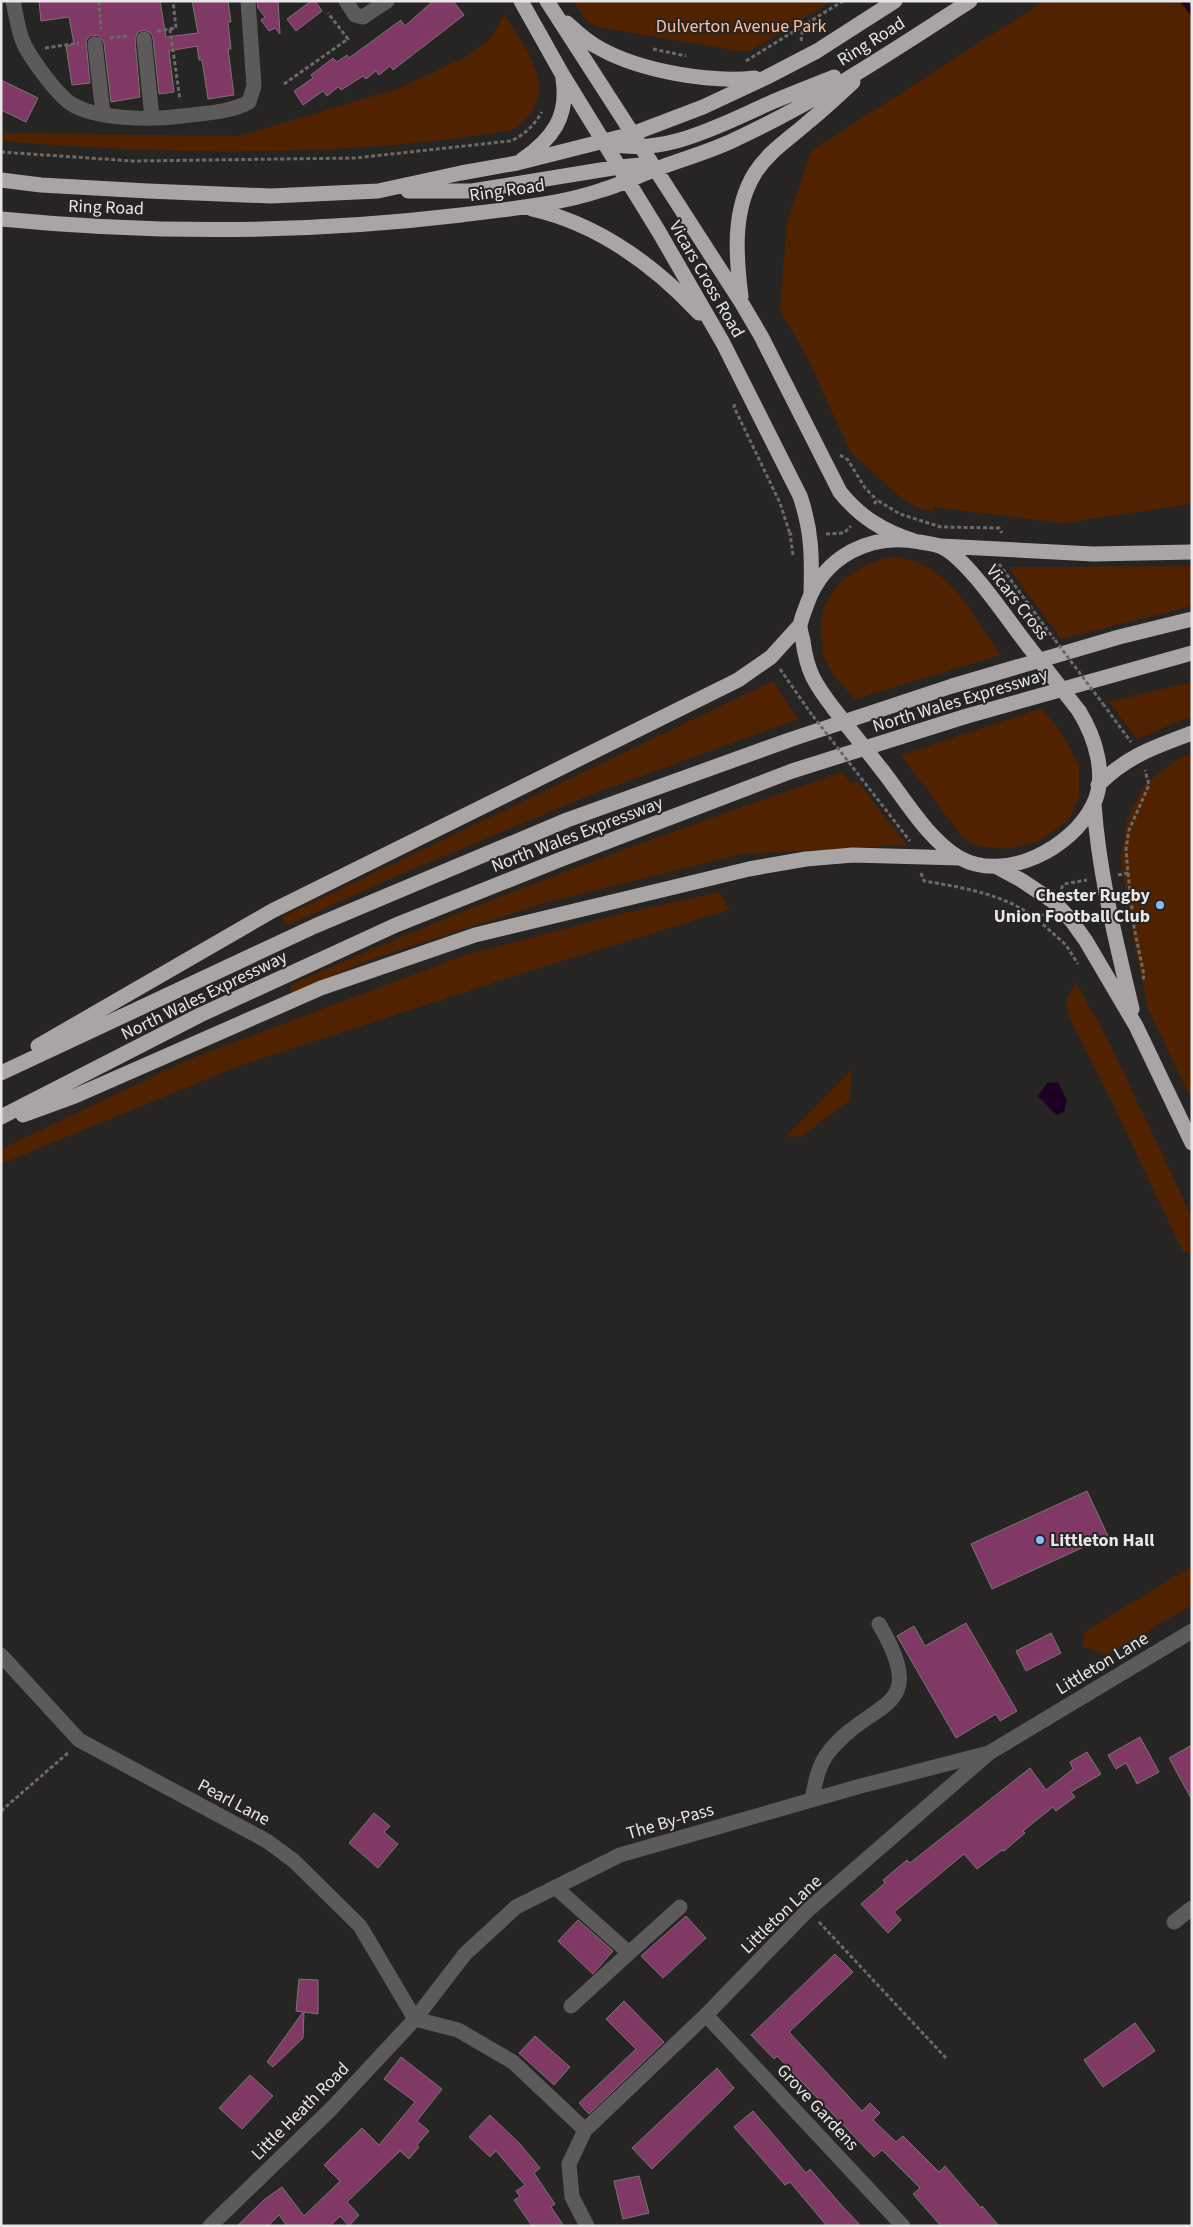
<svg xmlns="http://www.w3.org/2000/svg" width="1193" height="2227" font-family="'Source Sans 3',sans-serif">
	<rect width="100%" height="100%" fill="#272424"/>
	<!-- green -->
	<path fill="#512200" d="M 572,1 L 832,1 L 750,51 L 738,51 L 597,27 L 587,21 Z
		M 1044,1 L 1181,1 L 1192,16 L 1192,504 L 1062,523 L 933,507 L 935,513 L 921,509 L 905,501 L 851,453 L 807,357 L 780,310 L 787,221 L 811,151 Z
		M 505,14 C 528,55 564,93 513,130 C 346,158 169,155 1,141 L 1,133 L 240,136 L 397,89 L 466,57 L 490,39 Z
		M 889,557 C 945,557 972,614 1001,655 L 855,699 C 844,687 831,675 825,659 C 822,654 823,646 822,640 C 815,594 848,568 889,557 Z
		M 1192,566 L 1192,606 L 1061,639 L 1008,567 Z
		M 773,681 L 798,719 L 595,793 L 397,876 L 286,926 L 282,917 Z
		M 1192,682 L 1192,716 L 1137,739 L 1109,702 Z
		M 1042,708 L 1064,737 L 1079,765 L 1079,797 L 1068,821 L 1037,842 L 1008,849 L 977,846 L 962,837 L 901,755 Z
		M 1192,753 L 1192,1100 L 1148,1009 L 1135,948 L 1121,862 L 1127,820 L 1145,784 L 1177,759 Z
		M 841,772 L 852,783 L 857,781 L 907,845 L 743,854 L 548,902 L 369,960 L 291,994 L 291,985 C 470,903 655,838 841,772 Z
		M 720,892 L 729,910 L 539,968 L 239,1066 L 1,1164 L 1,1149 L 190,1059 L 465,955 L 624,913 Z
		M 1076,983 L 1106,1036 L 1192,1217 L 1192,1249 L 1184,1254 L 1110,1098 L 1068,1015 L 1066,1000 Z
		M 851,1070 L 850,1100 L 801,1137 L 786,1136 Z
		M 1192,1566 L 1192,1605 L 1106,1655 L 1082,1646 L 1084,1634 L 1087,1630 Z"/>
	<!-- water -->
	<path fill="#1e0024" d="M 1058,1082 L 1067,1100 L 1064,1112 L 1056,1115 L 1038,1096 L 1047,1083 Z"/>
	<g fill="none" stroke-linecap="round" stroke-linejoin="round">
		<!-- stream -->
		<path stroke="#1e0024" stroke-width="5.5" d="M 1183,1 L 1192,12"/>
	</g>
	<!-- building -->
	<path fill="#7f3964" stroke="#797577" d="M 39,1 L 160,1 L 166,37 L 198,33 L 192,1 L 228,1 L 231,22 L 228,22 L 231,49 L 228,49 L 234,95 L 208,99 L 202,60 L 199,60 L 197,46 L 169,51 L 174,92 L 159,94 L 153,38 L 151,33 L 144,30 L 138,32 L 135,39 L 140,97 L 111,102 L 104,43 L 98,35 L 90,36 L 86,41 L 90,83 L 72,85 L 66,46 L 74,44 L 69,17 L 41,21 Z
		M 257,1 L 278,1 L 280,34 L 275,28 L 269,31 L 261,20 L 265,17 L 258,8 Z
		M 311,1 L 315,1 L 322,11 L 296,31 L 287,19 Z
		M 433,1 L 453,1 L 464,15 L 393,70 L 390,66 L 379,75 L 376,71 L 366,79 L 363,76 L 341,90 L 338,87 L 327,96 L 323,91 L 303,105 L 294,91 L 313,78 L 311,75 L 333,58 L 337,62 L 347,55 L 349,58 L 401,20 L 405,26 Z
		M 1,80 L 38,98 L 26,122 L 1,110 Z
		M 1087,1491 L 1108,1536 L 992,1589 L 971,1544 Z
		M 966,1623 L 1017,1711 L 1000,1721 L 996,1714 L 956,1738 L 897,1636 L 914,1626 L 925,1646 Z
		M 1051,1633 L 1061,1653 L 1026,1671 L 1016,1651 Z
		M 1140,1737 L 1159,1772 L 1137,1784 L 1126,1763 L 1116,1769 L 1108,1755 Z
		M 1192,1745 L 1192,1800 L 1169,1758 Z
		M 1087,1752 L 1101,1774 L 1071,1792 L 1075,1797 L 1056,1811 L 1053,1807 L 1023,1831 L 1025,1833 L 1004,1851 L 1002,1850 L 977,1869 L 964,1854 L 894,1912 L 901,1920 L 888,1933 L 861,1904 L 885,1883 L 883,1880 L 907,1860 L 910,1863 L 1030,1768 L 1046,1790 L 1073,1769 L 1070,1762 Z
		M 374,1813 L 390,1826 L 384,1832 L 398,1844 L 378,1868 L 349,1843 Z
		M 686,1916 L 706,1938 L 663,1978 L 641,1956 Z
		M 578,1920 L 613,1951 L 593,1974 L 558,1941 Z
		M 835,1954 L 853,1972 L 789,2032 L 862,2111 L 870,2103 L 880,2113 L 873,2120 L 896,2142 L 903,2136 L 939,2172 L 945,2166 L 981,2208 L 982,2206 L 999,2226 L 941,2226 L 913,2194 L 920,2188 L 882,2150 L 874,2157 L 777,2056 L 774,2059 L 751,2035 Z
		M 299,1979 L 318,1980 L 318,2014 L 304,2012 L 303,2038 L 273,2067 L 267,2062 L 303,2012 L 296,2011 Z
		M 624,2001 L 664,2042 L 589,2114 L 579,2103 L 636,2049 L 606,2019 Z
		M 1135,2023 L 1155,2051 L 1103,2087 L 1084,2060 Z
		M 535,2036 L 570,2067 L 554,2085 L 519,2053 Z
		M 401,2057 L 442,2089 L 417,2121 L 429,2131 L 417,2145 L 419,2147 L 409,2159 L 400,2151 L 347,2202 L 359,2215 L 349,2226 L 340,2216 L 330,2226 L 287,2226 L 279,2215 L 268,2226 L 237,2226 L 265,2199 L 282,2187 L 304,2216 L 340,2181 L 324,2165 L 362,2128 L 379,2145 L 415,2102 L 384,2079 Z
		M 717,2068 L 734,2088 L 652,2169 L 632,2148 Z
		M 250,2075 L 273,2096 L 242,2129 L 219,2108 Z
		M 753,2111 L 806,2173 L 810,2169 L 843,2207 L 861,2226 L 827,2226 L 790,2182 L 785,2185 L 734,2127 Z
		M 490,2115 L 520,2144 L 540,2168 L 534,2173 L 555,2204 L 551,2207 L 564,2226 L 532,2226 L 514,2200 L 520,2197 L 516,2191 L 525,2185 L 496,2151 L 490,2157 L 469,2137 Z
		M 639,2176 L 649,2213 L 623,2219 L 614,2181 Z"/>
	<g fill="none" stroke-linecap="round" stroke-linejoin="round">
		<!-- path -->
		<path stroke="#6c6969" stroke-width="3" stroke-dasharray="4 2.5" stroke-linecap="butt" d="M 99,1 L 101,29
			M 170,29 L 180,100
			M 157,31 L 176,28 L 173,1
			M 110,38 L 128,36
			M 801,41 L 803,26
			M 45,48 L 79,43
			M 653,49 L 686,56
			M 746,61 L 843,1
			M 284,84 L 348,39 L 328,13
			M 1,152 L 133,161 L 355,158 L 510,141 C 524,136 534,125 542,112
			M 735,404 L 734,407 L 780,503 L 790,534
			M 840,455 L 848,460 L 865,488 L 877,500
			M 874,504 L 877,500 L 900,514 L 941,527 L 999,528 L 1002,533
			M 826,534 L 844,533 L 851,526
			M 793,555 L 790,534 L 795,534
			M 999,564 L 1054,639
			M 780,669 L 812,715
			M 1103,704 L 1131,742
			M 861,778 L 910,841
			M 921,873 L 924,881 C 965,888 1005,894 1038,920 L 1043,914
			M 1128,873 L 1134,927 L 1144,975 L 1143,980
			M 1118,875 L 1128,873 L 1126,849 L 1129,830 L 1149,785 L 1145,770
			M 1061,889 L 1064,884 L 1087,880
			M 1038,920 L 1066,945 L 1078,964
			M 1,1811 L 69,1752
			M 819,1922 L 946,2058"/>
		<!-- minor -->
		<path stroke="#5c5a5a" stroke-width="15" d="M 13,1 C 16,14 18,30 23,42 C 30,58 56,93 70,103 C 95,120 152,120 182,116 C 205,113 228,113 249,102 L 254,86 L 248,1
			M 346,1 L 355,15 L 363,17 L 387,1
			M 144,39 L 152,118
			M 95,44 L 103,114
			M 1,1655 L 79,1740 L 267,1841 L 294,1861 L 360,1926 L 415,2019
			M 812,1799 C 815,1784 818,1766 828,1753 C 870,1698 932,1714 879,1624
			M 555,1887 L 629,1953 L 680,1907
			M 1174,1922 L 1192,1908
			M 571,2006 L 629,1953
			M 706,2015 L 903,2226
			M 415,2019 L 458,2030 L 513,2062 L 585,2130 L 706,2015 L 808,1910 L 989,1753 L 1192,1631
			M 585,2130 L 569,2164 L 572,2197 L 587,2226
			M 210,2226 L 332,2108 L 415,2019 L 465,1954 L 516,1907 L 620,1855 L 857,1787 L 985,1754"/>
		<!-- highway -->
		<path stroke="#a9a5a4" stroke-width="15" d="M 521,1 L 562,74 L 659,232 L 723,343 L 800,496 C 812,531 812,557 811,594
			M 547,1 L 741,302 L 761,336 L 840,492 C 860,517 883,531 914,541
			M 567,23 C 578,33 588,43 601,49 C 641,71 710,83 755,78
			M 605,142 C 660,159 720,125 770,103 C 791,94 812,86 834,77
			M 522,160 C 552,139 569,117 563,79
			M 1,180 L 41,185 L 148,191 L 271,196 L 378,191 L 461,173 L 517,163 L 632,134 L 703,107 L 767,77 L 817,51 L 895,1
			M 408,191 L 472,191 L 619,167 L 641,165 L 655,168
			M 532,209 C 598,224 653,264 699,313
			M 1,219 C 153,234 310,233 461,215 C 509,209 557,205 602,190 C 622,184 640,175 659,168 C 685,158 712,151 736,139 C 818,101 894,50 970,1
			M 741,297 C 736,256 732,210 755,173 C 768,152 789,139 807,123 C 823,110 838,96 853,82
			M 941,546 L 1093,554 L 1192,552
			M 834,709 C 815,684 807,672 803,641 C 802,636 800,630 800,626 C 801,619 805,610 807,604 C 824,556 871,532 920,542 C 927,543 936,544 942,547 C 969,560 1009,622 1029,647
			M 882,770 C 904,798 929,841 960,858 C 1005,883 1072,848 1093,805 C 1108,776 1095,737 1079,711
			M 1098,785 C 1127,756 1154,747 1192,733
			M 1094,804 C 1099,875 1116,941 1132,1009
			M 997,867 L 1021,880 L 1054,902 L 1071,920 L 1086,941 L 1136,1026 L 1192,1143
			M 38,1046 L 272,911 L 738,680 L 771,657 L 800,625
			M 1,1073 L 315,926 L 567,820 L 792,739 L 952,686 L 1119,637 L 1192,619
			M 23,1115 L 75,1096 L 321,988 L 475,935 L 749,869 L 806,859 L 853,855 L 960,858
			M 1,1117 L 200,1015 L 396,925 L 559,860 L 792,771 L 967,716 L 1192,653"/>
		<!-- path-bridge -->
		<path stroke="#6c6969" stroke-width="3" stroke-dasharray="4 2.5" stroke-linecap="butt" d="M 1055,640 L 1103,704
			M 813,716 L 861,778"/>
		<!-- highway-bridge -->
		<path stroke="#a9a5a4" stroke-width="15" d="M 1029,647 L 1079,711
			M 834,709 L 882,770"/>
	</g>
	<!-- markers -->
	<g fill="#88bafc" stroke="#272424" stroke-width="2">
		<circle cx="1160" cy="905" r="5"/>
		<circle cx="1040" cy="1540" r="5"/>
	</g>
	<g text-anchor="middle" stroke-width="4" stroke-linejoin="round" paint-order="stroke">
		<!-- park labels -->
		<g font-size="18" fill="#fdc09d" stroke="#272424">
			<text x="741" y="32">Dulverton Avenue Park</text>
		</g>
		<!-- street labels -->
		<g font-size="18" fill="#e8e6e6" stroke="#272424">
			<text transform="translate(871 41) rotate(-32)" y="6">Ring Road</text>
			<text transform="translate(507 190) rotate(-8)" y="6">Ring Road</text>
			<text transform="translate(106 207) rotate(2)" y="6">Ring Road</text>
			<text transform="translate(707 279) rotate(60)" y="6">Vicars Cross Road</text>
			<text transform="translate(1018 602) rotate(52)" y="6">Vicars Cross</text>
			<text transform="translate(960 700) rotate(-17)" y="6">North Wales Expressway</text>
			<text transform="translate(577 834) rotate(-21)" y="6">North Wales Expressway</text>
			<text transform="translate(204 995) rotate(-26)" y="6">North Wales Expressway</text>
			<text transform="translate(1102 1663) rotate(-31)" y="6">Littleton Lane</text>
			<text transform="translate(234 1802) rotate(28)" y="6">Pearl Lane</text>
			<text transform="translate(670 1821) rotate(-16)" y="6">The By-Pass</text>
			<text transform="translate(781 1914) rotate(-44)" y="6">Littleton Lane</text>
			<text transform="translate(818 2107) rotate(47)" y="6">Grove Gardens</text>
			<text transform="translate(300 2111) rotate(-45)" y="6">Little Heath Road</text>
		</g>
		<!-- poi labels -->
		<g font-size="18" font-weight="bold" fill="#e8e6e6" stroke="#272424" text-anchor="end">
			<text x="1150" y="901">Chester Rugby<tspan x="1150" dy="21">Union Football Club</tspan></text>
			<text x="1050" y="1546" text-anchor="start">Littleton Hall</text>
		</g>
	</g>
	<!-- border -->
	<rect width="1193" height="2227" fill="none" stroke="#e8e6e6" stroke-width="5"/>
</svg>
